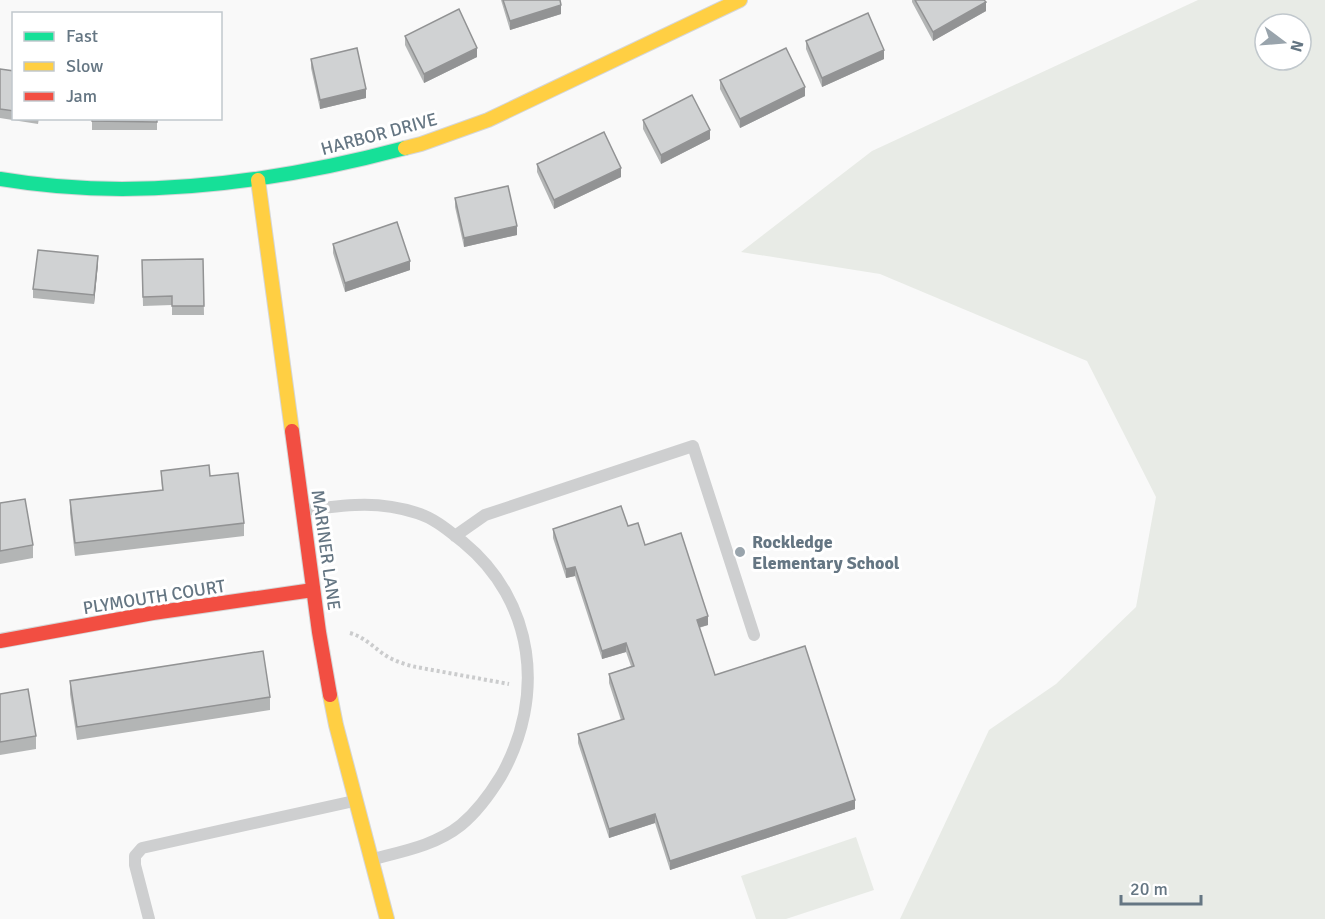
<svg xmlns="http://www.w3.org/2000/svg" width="1325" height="919" font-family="Signika,sans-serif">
	<rect width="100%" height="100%" fill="#f9f9f9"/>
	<!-- green -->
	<path fill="#e8ebe6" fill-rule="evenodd" d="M 1198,0 L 1325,0 L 1325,919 L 900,919 L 989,730 L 1056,684 L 1136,607 L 1156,497 L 1087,361 L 880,274 L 741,252 L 872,151 ZM 1265,24 L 1301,24 L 1301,60 L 1265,60 Z
		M 856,837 L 874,890 L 786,919 L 756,919 L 741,876 Z"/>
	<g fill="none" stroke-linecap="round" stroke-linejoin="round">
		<!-- fast casing -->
		<g stroke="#d5d6d7" stroke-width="16">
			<path id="fast" d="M 0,179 C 135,202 274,183 405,148"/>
		</g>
		<!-- slow casing -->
		<g stroke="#d5d6d7" stroke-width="16">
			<path id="slow" d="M 405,148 L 421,144 L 488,120 L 740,0
				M 258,180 L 292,431
				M 330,695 L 336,725 L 387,919"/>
		</g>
		<!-- jam casing -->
		<g stroke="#d5d6d7" stroke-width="16">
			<path id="jam" d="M 292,431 L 319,632 L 330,695
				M 0,641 L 153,613 L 313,590"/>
		</g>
		<!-- path -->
		<path stroke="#cbcccd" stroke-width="4" stroke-dasharray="3 3" stroke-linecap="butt" d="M 350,633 C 365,637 375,649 388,657 C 397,662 407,665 416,667 L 509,684"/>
		<!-- lane -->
		<path stroke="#cecfd0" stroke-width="12" d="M 305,510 C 346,505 377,500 417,513 C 434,518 449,531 463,542 C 535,601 546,697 501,776 C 490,794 478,811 461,825 C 436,845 404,851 373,859
			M 455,536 L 485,515 L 693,446 L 754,635
			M 149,919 L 135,865 L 135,856 L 142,848 L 354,801"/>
		<!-- fast -->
		<use href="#fast" stroke="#16e098" stroke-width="14"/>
		<!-- slow -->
		<use href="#slow" stroke="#ffcf43" stroke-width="14"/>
		<!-- jam -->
		<use href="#jam" stroke="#f24e42" stroke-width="14"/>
	</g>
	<!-- wall -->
	<path fill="#b3b5b5" d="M 501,0 L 560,0 L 561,14 L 510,30 Z
		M 912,0 L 984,0 L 986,11 L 933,41 L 912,2 Z
		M 405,36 L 477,57 L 424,83 L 405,45 Z
		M 806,41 L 884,59 L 822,87 L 806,49 Z
		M 311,59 L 366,98 L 320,109 L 311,68 Z
		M 0,69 L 14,71 L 14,118 L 39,118 L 38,124 L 0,118 Z
		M 720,80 L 805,96 L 740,128 L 720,89 Z
		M 92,118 L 157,118 L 157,130 L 92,130 Z
		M 643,120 L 710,139 L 661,164 L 643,129 Z
		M 537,164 L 621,177 L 554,209 L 537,172 Z
		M 455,198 L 517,235 L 464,247 L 455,207 Z
		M 333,244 L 410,270 L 345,292 L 333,253 Z
		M 203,259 L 204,315 L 172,315 L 172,305 L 143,306 L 142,260 Z
		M 98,264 L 94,304 L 33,298 L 33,289 Z
		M 161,471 L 210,476 L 244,523 L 244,536 L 75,556 L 70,513 L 70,500 L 162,490 Z
		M 0,503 L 33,545 L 33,558 L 0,564 Z
		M 628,526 L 645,545 L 708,625 L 699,628 L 715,675 L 855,809 L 670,870 L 655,823 L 609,838 L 578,743 L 578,734 L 621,720 L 609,683 L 609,674 L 631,666 L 626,652 L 602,659 L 575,576 L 566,578 L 553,538 L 553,529 Z
		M 70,681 L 270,697 L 270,710 L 77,740 L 70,694 Z
		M 0,694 L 36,736 L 36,749 L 0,755 Z"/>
	<!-- shaded-wall -->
	<path fill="#929394" d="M 986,2 L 986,11 L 933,41 L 933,32 Z
		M 561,5 L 561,14 L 510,30 L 510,21 Z
		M 477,48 L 477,57 L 424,83 L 424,74 Z
		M 884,50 L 884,59 L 822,87 L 822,78 Z
		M 805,87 L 805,96 L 740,128 L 740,119 Z
		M 366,89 L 366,98 L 320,109 L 320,100 Z
		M 710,130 L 710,139 L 661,164 L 661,155 Z
		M 621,168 L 621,177 L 554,209 L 554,200 Z
		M 517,226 L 517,235 L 464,247 L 464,238 Z
		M 98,256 L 98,264 L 94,304 L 94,295 Z
		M 410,261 L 410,270 L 345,292 L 345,283 Z
		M 575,567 L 575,576 L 566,578 L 566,569 Z
		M 708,616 L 708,625 L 697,628 L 697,620 Z
		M 626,643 L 626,652 L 602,659 L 602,651 Z
		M 855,800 L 855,809 L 670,870 L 670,861 Z
		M 655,814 L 655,823 L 609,838 L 609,829 Z"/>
	<!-- building -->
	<path fill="#d0d2d3" stroke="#929394" stroke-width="1.5" d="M 503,0 L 560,0 L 561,5 L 510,21 Z
		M 915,0 L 984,0 L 986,2 L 933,32 Z
		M 459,9 L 477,48 L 424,74 L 405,36 Z
		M 868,13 L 884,50 L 822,78 L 806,41 Z
		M 357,48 L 366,89 L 320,100 L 311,59 Z
		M 786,48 L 805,87 L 740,119 L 720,80 Z
		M 0,69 L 14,71 L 14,111 L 0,109 Z
		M 692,95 L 710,130 L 661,155 L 643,120 Z
		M 92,118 L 157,118 L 157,122 L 92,121 Z
		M 604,132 L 621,168 L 554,200 L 537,164 Z
		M 508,186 L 517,226 L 464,238 L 455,198 Z
		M 397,222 L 410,261 L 345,283 L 333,244 Z
		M 38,250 L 98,256 L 94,295 L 33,289 Z
		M 203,259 L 204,306 L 172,306 L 172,296 L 143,297 L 142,260 Z
		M 209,465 L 210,476 L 238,473 L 244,523 L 75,543 L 70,500 L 163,490 L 161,471 Z
		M 25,499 L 33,545 L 0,551 L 0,503 Z
		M 621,506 L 628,526 L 638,523 L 645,545 L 681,533 L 708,616 L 697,620 L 715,675 L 805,646 L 855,800 L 670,861 L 655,814 L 609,829 L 578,734 L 624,719 L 609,674 L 634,666 L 626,643 L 602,651 L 575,567 L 566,569 L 553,529 Z
		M 263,651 L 270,697 L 77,727 L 70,681 Z
		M 28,689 L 36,736 L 0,742 L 0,694 Z"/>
	<!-- markers -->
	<circle fill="#99a4ac" stroke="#fff" stroke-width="2" cx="740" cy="552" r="6"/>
	<g text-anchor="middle" stroke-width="6" stroke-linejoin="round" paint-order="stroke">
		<!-- street labels -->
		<g font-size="18" fill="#657683" stroke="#fff">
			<text transform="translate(379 134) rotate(-15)" y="6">HARBOR DRIVE</text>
			<text transform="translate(326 550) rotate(82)" y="6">MARINER LANE</text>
			<text transform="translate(154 597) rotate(-9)" y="6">PLYMOUTH COURT</text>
		</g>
		<!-- poi labels -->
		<g font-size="18" font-weight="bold" fill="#657683" stroke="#fff" text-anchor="start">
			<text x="752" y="548">Rockledge<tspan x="752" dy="21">Elementary School</tspan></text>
		</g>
	</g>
	<!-- legend -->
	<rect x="12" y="12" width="210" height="108" fill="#ffffff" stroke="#c1c8cd" stroke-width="1.5"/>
	<rect x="24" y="32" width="30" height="9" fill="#16e098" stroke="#c1c8cd" stroke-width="1.5"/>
	<text x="66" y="42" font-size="18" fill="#657683">Fast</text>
	<rect x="24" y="62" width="30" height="9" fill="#ffcf43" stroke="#c1c8cd" stroke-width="1.5"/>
	<text x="66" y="72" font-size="18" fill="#657683">Slow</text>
	<rect x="24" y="92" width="30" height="9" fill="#f24e42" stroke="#c1c8cd" stroke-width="1.5"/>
	<text x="66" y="102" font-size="18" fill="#657683">Jam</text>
	<!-- north arrow -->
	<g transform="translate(1283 42) rotate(106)"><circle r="28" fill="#ffffff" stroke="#c1c8cd" stroke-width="1.5"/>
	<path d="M0-4.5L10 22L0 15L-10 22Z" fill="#99a4ac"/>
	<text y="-9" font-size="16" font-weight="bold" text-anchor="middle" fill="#657683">N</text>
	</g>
	<!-- scale -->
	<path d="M1121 895v9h80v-9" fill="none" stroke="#657683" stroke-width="3"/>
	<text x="1130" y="895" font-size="18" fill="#657683" stroke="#ffffff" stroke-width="4.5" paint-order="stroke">20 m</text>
</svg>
